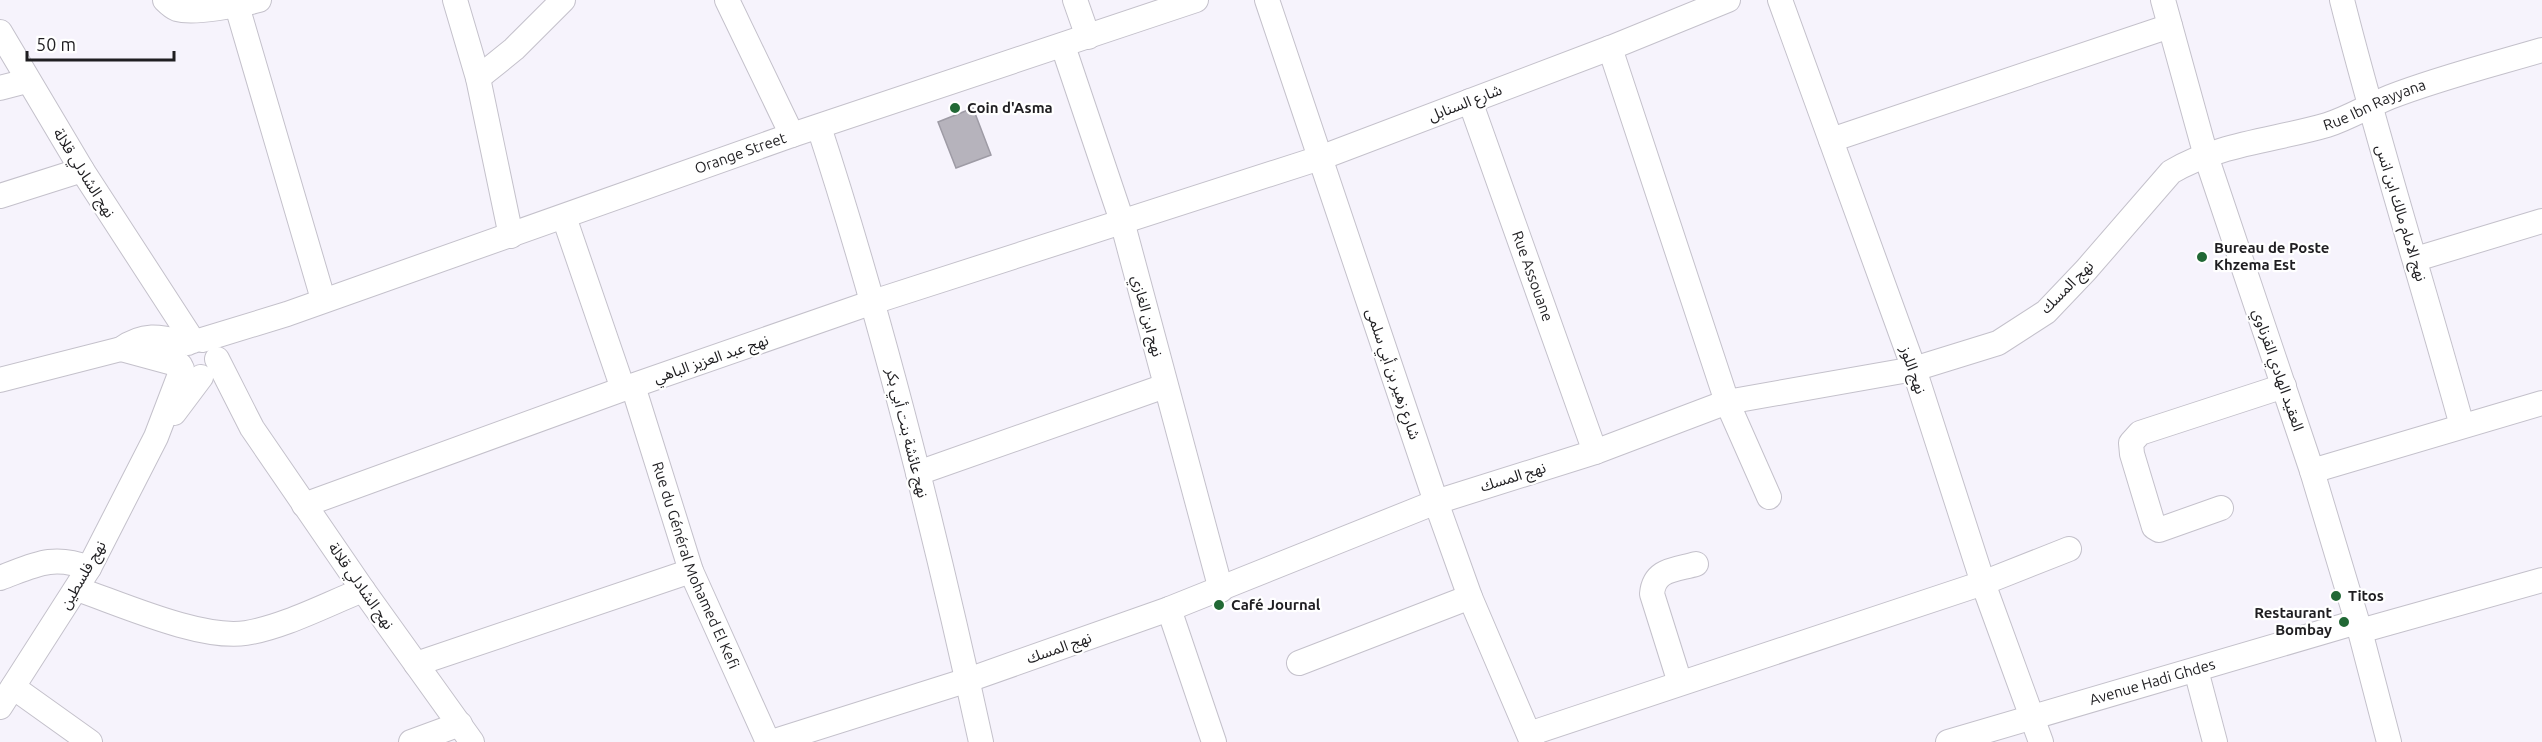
<svg xmlns="http://www.w3.org/2000/svg" width="2542" height="742" font-family="Ubuntu,'Noto Sans Arabic',sans-serif">
	<rect width="100%" height="100%" fill="#f6f3fc"/>
	<!-- building -->
	<path fill="#b6b3bc" stroke="#9e9ba5" stroke-width="1.5" d="M 973,108 L 991,155 L 956,168 L 938,122 Z"/>
	<g fill="none" stroke-linecap="round" stroke-linejoin="round">
		<!-- minor casing -->
		<g stroke="#c4c1cb" stroke-width="26">
			<g id="minor">
				<path d="M 165,0 C 169,4 172,7 177,9 C 194,14 240,5 259,0"/>
				<path d="M 455,0 L 478,78 L 511,236"/>
				<path d="M 727,0 L 792,135"/>
				<path d="M 1075,0 L 1088,37"/>
				<path d="M 1267,0 L 1436,502 L 1470,597 L 1532,742"/>
				<path d="M 1780,0 L 1914,369 L 1983,583 L 2041,742"/>
				<path d="M 2163,0 L 2206,156 L 2312,471 L 2360,631 L 2389,742"/>
				<path d="M 2342,0 C 2378,143 2423,284 2462,426"/>
				<path d="M 237,6 L 323,299"/>
				<path d="M 0,32 L 82,170 L 193,341"/>
				<path d="M 1063,46 L 1122,221 L 1221,590"/>
				<path d="M 1610,48 L 1727,402 L 1769,497"/>
				<path d="M 478,78 L 514,49 L 563,0"/>
				<path d="M 0,88 L 27,81"/>
				<path id="s1" d="M 1470,101 L 1595,452"/>
				<path d="M 819,127 C 885,329 936,535 981,742"/>
				<path d="M 1831,140 L 2170,26"/>
				<path d="M 0,196 L 82,170"/>
				<path d="M 564,217 L 623,389"/>
				<path d="M 2416,259 L 2542,221"/>
				<path id="s2" d="M 202,340 L 287,314 L 792,135 L 1196,0"/>
				<path d="M 121,349 L 180,365"/>
				<path d="M 217,359 L 252,428 L 363,590 L 472,742"/>
				<path d="M 0,380 L 121,349 C 145,332 161,337 188,343"/>
				<path id="s3" d="M 633,386 L 691,571 L 768,742"/>
				<path d="M 174,413 L 201,377"/>
				<path d="M 2312,471 L 2542,403"/>
				<path d="M 918,473 L 1165,386"/>
				<path d="M 304,505 L 623,389 L 873,302 L 1320,158 L 1610,48 L 1728,0"/>
				<path d="M 2221,508 L 2159,530 L 2154,527 L 2132,454 L 2131,443 L 2140,433 L 2284,386"/>
				<path d="M 0,578 C 35,565 52,554 89,568"/>
				<path d="M 77,589 C 121,604 201,640 246,633 C 284,627 327,604 363,590"/>
				<path d="M 1169,609 L 1214,742"/>
				<path d="M 2360,631 L 2542,580"/>
				<path d="M 1299,663 L 1470,597"/>
				<path d="M 416,664 L 691,571"/>
				<path d="M 2196,670 L 2215,742"/>
				<path d="M 1680,683 L 1652,594 C 1654,569 1675,570 1696,564"/>
				<path d="M 13,687 L 90,742"/>
				<path d="M 0,707 L 89,568 L 156,437 L 182,369"/>
				<path d="M 1529,734 L 1983,583 L 2069,549"/>
				<path d="M 411,742 L 460,724"/>
				<path id="s4" d="M 772,742 L 968,680 L 1169,609 L 1436,502 L 1595,452 L 1727,402 L 1914,369 L 1998,343 L 2046,312 L 2086,270 L 2171,172 C 2217,144 2276,140 2327,125 C 2349,118 2368,106 2390,97 C 2439,78 2491,65 2542,50"/>
				<path id="s5" d="M 1948,742 L 2357,622"/>
			</g>
		</g>
		<!-- minor -->
		<use href="#minor" stroke="#fff" stroke-width="24"/>
	</g>
	<!-- markers -->
	<g fill="#216835" stroke="#fff" stroke-width="2">
		<circle cx="955" cy="108" r="6"/>
		<circle cx="2202" cy="257" r="6"/>
		<circle cx="2336" cy="596" r="6"/>
		<circle cx="1219" cy="605" r="6"/>
		<circle cx="2344" cy="622" r="6"/>
	</g>
	<g text-anchor="middle" stroke-width="4.5" stroke-linejoin="round" paint-order="stroke">
		<!-- street labels -->
		<g font-size="15" fill="#1f1e21" stroke="#fff">
			<text transform="translate(1465 103) rotate(-21)" y="5">شارع السنابل</text>
			<text dy="5" stroke="none"><textPath href="#s4" startOffset="1752">Rue Ibn Rayyana</textPath></text>
			<text dy="5" stroke="none"><textPath href="#s2" startOffset="570">Orange Street</textPath></text>
			<text transform="translate(84 173) rotate(58)" y="5">نهج الشادلي قلالة</text>
			<text transform="translate(2401 213) rotate(73)" y="5">نهج الامام مالك ابن انس</text>
			<text dy="5" stroke="none"><textPath href="#s1" startOffset="186">Rue Assouane</textPath></text>
			<text transform="translate(2067 287) rotate(-45)" y="5">نهج المسك</text>
			<text transform="translate(1147 316) rotate(75)" y="5">نهج ابن الغازي</text>
			<text transform="translate(711 359) rotate(-19)" y="5">نهج عبد العزيز الباهي</text>
			<text transform="translate(1913 370) rotate(71)" y="5">نهج اللوز</text>
			<text transform="translate(2278 370) rotate(71)" y="5">العقيد الهادي القرناوي</text>
			<text transform="translate(1393 374) rotate(71)" y="5">شارع زهير بن أبي سلمى</text>
			<text transform="translate(907 433) rotate(76)" y="5">نهج عائشة بنت أبي بكر</text>
			<text transform="translate(1513 477) rotate(-17)" y="5">نهج المسك</text>
			<text dy="5" stroke="none"><textPath href="#s3" startOffset="190">Rue du Général Mohamed El Kefi</textPath></text>
			<text transform="translate(83 575) rotate(-60)" y="5">نهج فلسطين</text>
			<text transform="translate(361 586) rotate(55)" y="5">نهج الشادلي قلالة</text>
			<text transform="translate(1059 648) rotate(-19)" y="5">نهج المسك</text>
			<text dy="5" stroke="none"><textPath href="#s5" startOffset="213">Avenue Hadi Ghdes</textPath></text>
		</g>
		<!-- poi labels -->
		<g font-size="15" font-weight="bold" fill="#1f1e21" stroke="#fff" text-anchor="start">
			<text x="967" y="113">Coin d'Asma</text>
			<text x="2214" y="253">Bureau de Poste<tspan x="2214" dy="17">Khzema Est</tspan></text>
			<text x="2348" y="601">Titos</text>
			<text x="1231" y="610">Café Journal</text>
			<text x="2332" y="618" text-anchor="end">Restaurant<tspan x="2332" dy="17">Bombay</tspan></text>
		</g>
	</g>
	<!-- scale -->
	<path d="M27 51v9h147v-9" fill="none" stroke="#1f1e21" stroke-width="3"/>
	<text x="36" y="51" font-size="18" fill="#1f1e21" stroke="#ffffff" stroke-width="4.5" paint-order="stroke">50 m</text>
</svg>
